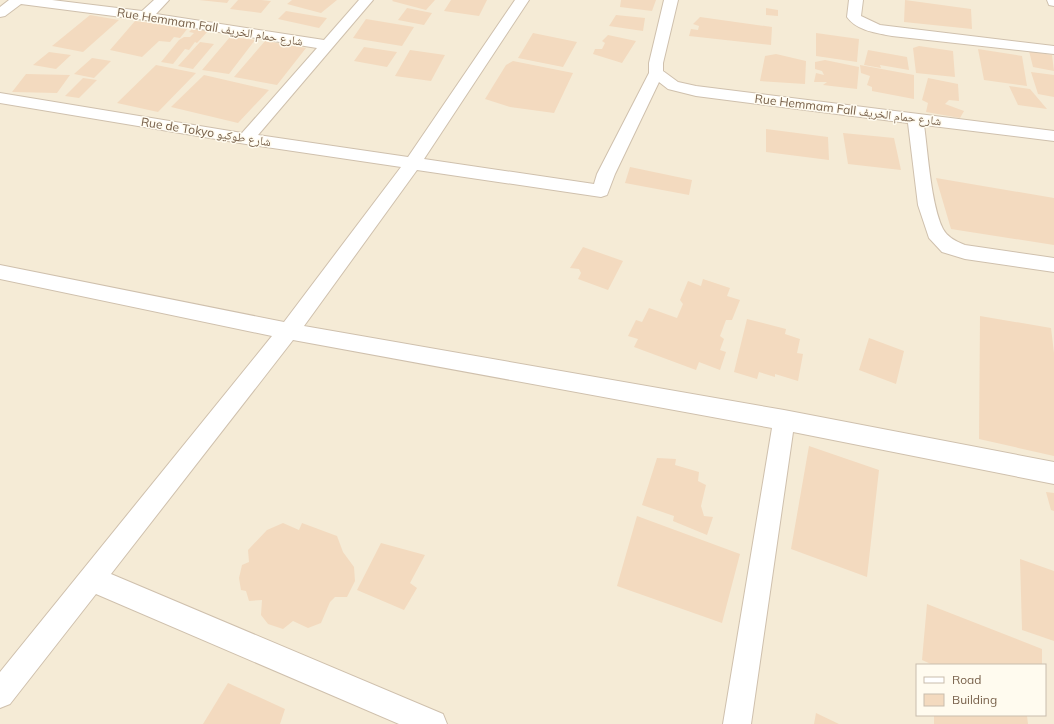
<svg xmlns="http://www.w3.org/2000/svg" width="1054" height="724" font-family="Mulish,'Noto Naskh Arabic',sans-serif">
	<rect width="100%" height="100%" fill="#fdf7e8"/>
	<!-- residential -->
	<path fill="#f5ebd6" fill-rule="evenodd" d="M 0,0 L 1054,0 L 1054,724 L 0,724 ZM 917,665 L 1045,665 L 1045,715 L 917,715 Z"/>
	<!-- building -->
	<path fill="#f3dabf" d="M 199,0 L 229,0 L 227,3 Z
		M 238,0 L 261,0 L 271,1 L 261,13 L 230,9 Z
		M 292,0 L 337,0 L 321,13 L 287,4 Z
		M 393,0 L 435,0 L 426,10 L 392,1 Z
		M 451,0 L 487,0 L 479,16 L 444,11 Z
		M 621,0 L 656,0 L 652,11 L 620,7 Z
		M 905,0 L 971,9 L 972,29 L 904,22 Z
		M 407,8 L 432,13 L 424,25 L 398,20 Z
		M 766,8 L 778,10 L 778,16 L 766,15 Z
		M 286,11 L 327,18 L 319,28 L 278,19 Z
		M 90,15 L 119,20 L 83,52 L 52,46 Z
		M 616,15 L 645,18 L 643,31 L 609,26 Z
		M 700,17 L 772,27 L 771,45 L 689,36 L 691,29 L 698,30 L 699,26 L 693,24 Z
		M 366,19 L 414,27 L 402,46 L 353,38 Z
		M 135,21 L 188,28 L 180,38 L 174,37 L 170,42 L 159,41 L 142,57 L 110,50 Z
		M 192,29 L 208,31 L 197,43 L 195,42 L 189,50 L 185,49 L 173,64 L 161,62 L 179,40 L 184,37 L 190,37 L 194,33 L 189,32 Z
		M 533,33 L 577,42 L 563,67 L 518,58 Z
		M 816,33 L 859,39 L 857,62 L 816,56 Z
		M 608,35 L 636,41 L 622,63 L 593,54 L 595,49 L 602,49 L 605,43 L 602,41 Z
		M 230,37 L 255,40 L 229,74 L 202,70 Z
		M 265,41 L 306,48 L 277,85 L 234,77 Z
		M 200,42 L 214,44 L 193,69 L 178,66 Z
		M 919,46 L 953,51 L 955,77 L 916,73 L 913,48 Z
		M 364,47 L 397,52 L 387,67 L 354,61 Z
		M 978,49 L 1022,56 L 1027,86 L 984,80 Z
		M 410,50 L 445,55 L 431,81 L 395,76 Z
		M 868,50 L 907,57 L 909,70 L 880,65 L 881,68 L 864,65 Z
		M 1029,51 L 1052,55 L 1054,71 L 1033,67 Z
		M 49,52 L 71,55 L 56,69 L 33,65 Z
		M 776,54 L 806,61 L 805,84 L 760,81 L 765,56 Z
		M 92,58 L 111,61 L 94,78 L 74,74 Z
		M 825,60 L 859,67 L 857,89 L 823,85 L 827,82 L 814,82 L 816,73 L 824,75 L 822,71 L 815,69 L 815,62 Z
		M 513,61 L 573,73 L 554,113 L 510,107 L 485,99 L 506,65 Z
		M 156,65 L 196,73 L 158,112 L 117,103 Z
		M 860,65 L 914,75 L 914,99 L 872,91 L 872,87 L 867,85 L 870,76 L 861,73 Z
		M 1031,72 L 1054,75 L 1054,97 L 1038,94 Z
		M 26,74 L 70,75 L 57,93 L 12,92 Z
		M 204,75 L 269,90 L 238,123 L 171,107 Z
		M 83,78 L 97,80 L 79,98 L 65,96 Z
		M 928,78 L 958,84 L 959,101 L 949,100 L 945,104 L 964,111 L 960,118 L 926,112 L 928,103 L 922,100 Z
		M 1009,86 L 1030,89 L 1047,109 L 1018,105 Z
		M 766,129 L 828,137 L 829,160 L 766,152 Z
		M 843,133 L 894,138 L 901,170 L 848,164 Z
		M 630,167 L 692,180 L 689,195 L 625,183 Z
		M 936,178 L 1054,198 L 1054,245 L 951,229 Z
		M 583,247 L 623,261 L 608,290 L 578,279 L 581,273 L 579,269 L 570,268 Z
		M 703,279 L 730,288 L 727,296 L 740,300 L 732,320 L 726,320 L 720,336 L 724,339 L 720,350 L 726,352 L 720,370 L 699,362 L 696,370 L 634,347 L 638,339 L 628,336 L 636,320 L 642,322 L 649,308 L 677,318 L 683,304 L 680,300 L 688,281 L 701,286 Z
		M 980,316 L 1051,328 L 1054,353 L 1054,456 L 979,439 Z
		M 747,319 L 786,329 L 785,334 L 800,339 L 797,353 L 803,354 L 798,381 L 775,374 L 775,377 L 759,372 L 757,379 L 734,372 Z
		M 869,338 L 904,351 L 896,384 L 859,370 Z
		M 809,446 L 879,470 L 867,577 L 791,549 Z
		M 657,458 L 676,459 L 675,465 L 699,472 L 698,481 L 706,485 L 701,506 L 704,516 L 713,517 L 707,535 L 673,521 L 674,516 L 642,505 Z
		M 1046,492 L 1054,493 L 1054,511 L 1051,510 Z
		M 637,516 L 740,554 L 722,623 L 617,586 Z
		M 283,523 L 299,530 L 302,523 L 337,536 L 343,552 L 354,567 L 355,581 L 347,597 L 335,597 L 330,602 L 321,623 L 308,628 L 293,621 L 283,629 L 268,624 L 261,615 L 262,600 L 249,601 L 246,591 L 241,590 L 239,578 L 242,565 L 249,562 L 248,550 L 267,530 Z
		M 381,543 L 425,555 L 410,583 L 417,588 L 404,610 L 357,590 Z
		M 1020,559 L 1054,571 L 1054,641 L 1022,630 Z
		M 927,604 L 1042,649 L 1042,665 L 933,665 L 922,660 Z
		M 228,683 L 285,709 L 280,724 L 203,724 Z
		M 816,713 L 839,724 L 814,724 Z
		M 934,715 L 1025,715 L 1027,716 L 1028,724 L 934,724 Z"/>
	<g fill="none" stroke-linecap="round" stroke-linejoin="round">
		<!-- minor casing -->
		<g stroke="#cfc0ad" stroke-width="2">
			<path id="minor" d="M 9,0 L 52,0 L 142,11 L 154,0 L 169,0 L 156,14 L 324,40 L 359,0 L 373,0 L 258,135 L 408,157 L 515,0 L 529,0 L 424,159 L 594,184 L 597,174 L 649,73 L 649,63 L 664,0 L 678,0 L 663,63 L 663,71 L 678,82 L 696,86 L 1054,131 L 1054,141 L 924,125 C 928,153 931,205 943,229 C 947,237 957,242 965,245 L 1054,258 L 1054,272 L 965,259 L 942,252 L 929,238 L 918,205 L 908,123 L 696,96 L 668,89 L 659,82 L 615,174 L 607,195 L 601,197 L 417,170 L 304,326 L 784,410 L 1054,462 L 1054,484 L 793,432 L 751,724 L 723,724 L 772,428 L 293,340 L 111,574 L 443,714 L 447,724 L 399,724 L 96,594 L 10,704 L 0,708 L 0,672 L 272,336 L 0,279 L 0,265 L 284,322 L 401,167 L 246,144 L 0,103 L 0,93 L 242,133 L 317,48 L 145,20 L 21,4 L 5,16 L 0,17 L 0,7 Z
				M 849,0 L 863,0 L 861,16 L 880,25 L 1054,46 L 1054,54 L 892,36 C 877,33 857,31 847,17 Z
				M 1047,0 L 1054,0 L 1054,6 L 1049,5 Z"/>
		</g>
		<!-- minor -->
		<use href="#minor" fill="#fff" fill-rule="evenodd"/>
	</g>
	<g text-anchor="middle" stroke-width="3" stroke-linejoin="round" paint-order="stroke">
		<!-- far-street labels -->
		<g font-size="12" fill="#78614b" stroke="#fffbef">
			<text transform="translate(210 27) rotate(9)" y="4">Rue Hemmam Fall شارع حمام الخريف</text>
			<text transform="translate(848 110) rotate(7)" y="4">Rue Hemmam Fall شارع حمام الخريف</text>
			<text transform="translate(206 132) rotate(9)" y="4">Rue de Tokyo شارع طوكيو</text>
		</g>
	</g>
	<!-- legend -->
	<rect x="916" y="664" width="130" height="52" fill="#fffbef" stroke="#c9bdad"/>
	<rect x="924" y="677" width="20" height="6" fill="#ffffff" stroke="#c9bdad"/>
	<text x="952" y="684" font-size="12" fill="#78614b">Road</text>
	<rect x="924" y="694" width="20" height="12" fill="#f3dabf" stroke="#c9bdad"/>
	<text x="952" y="704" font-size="12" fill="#78614b">Building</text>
</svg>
